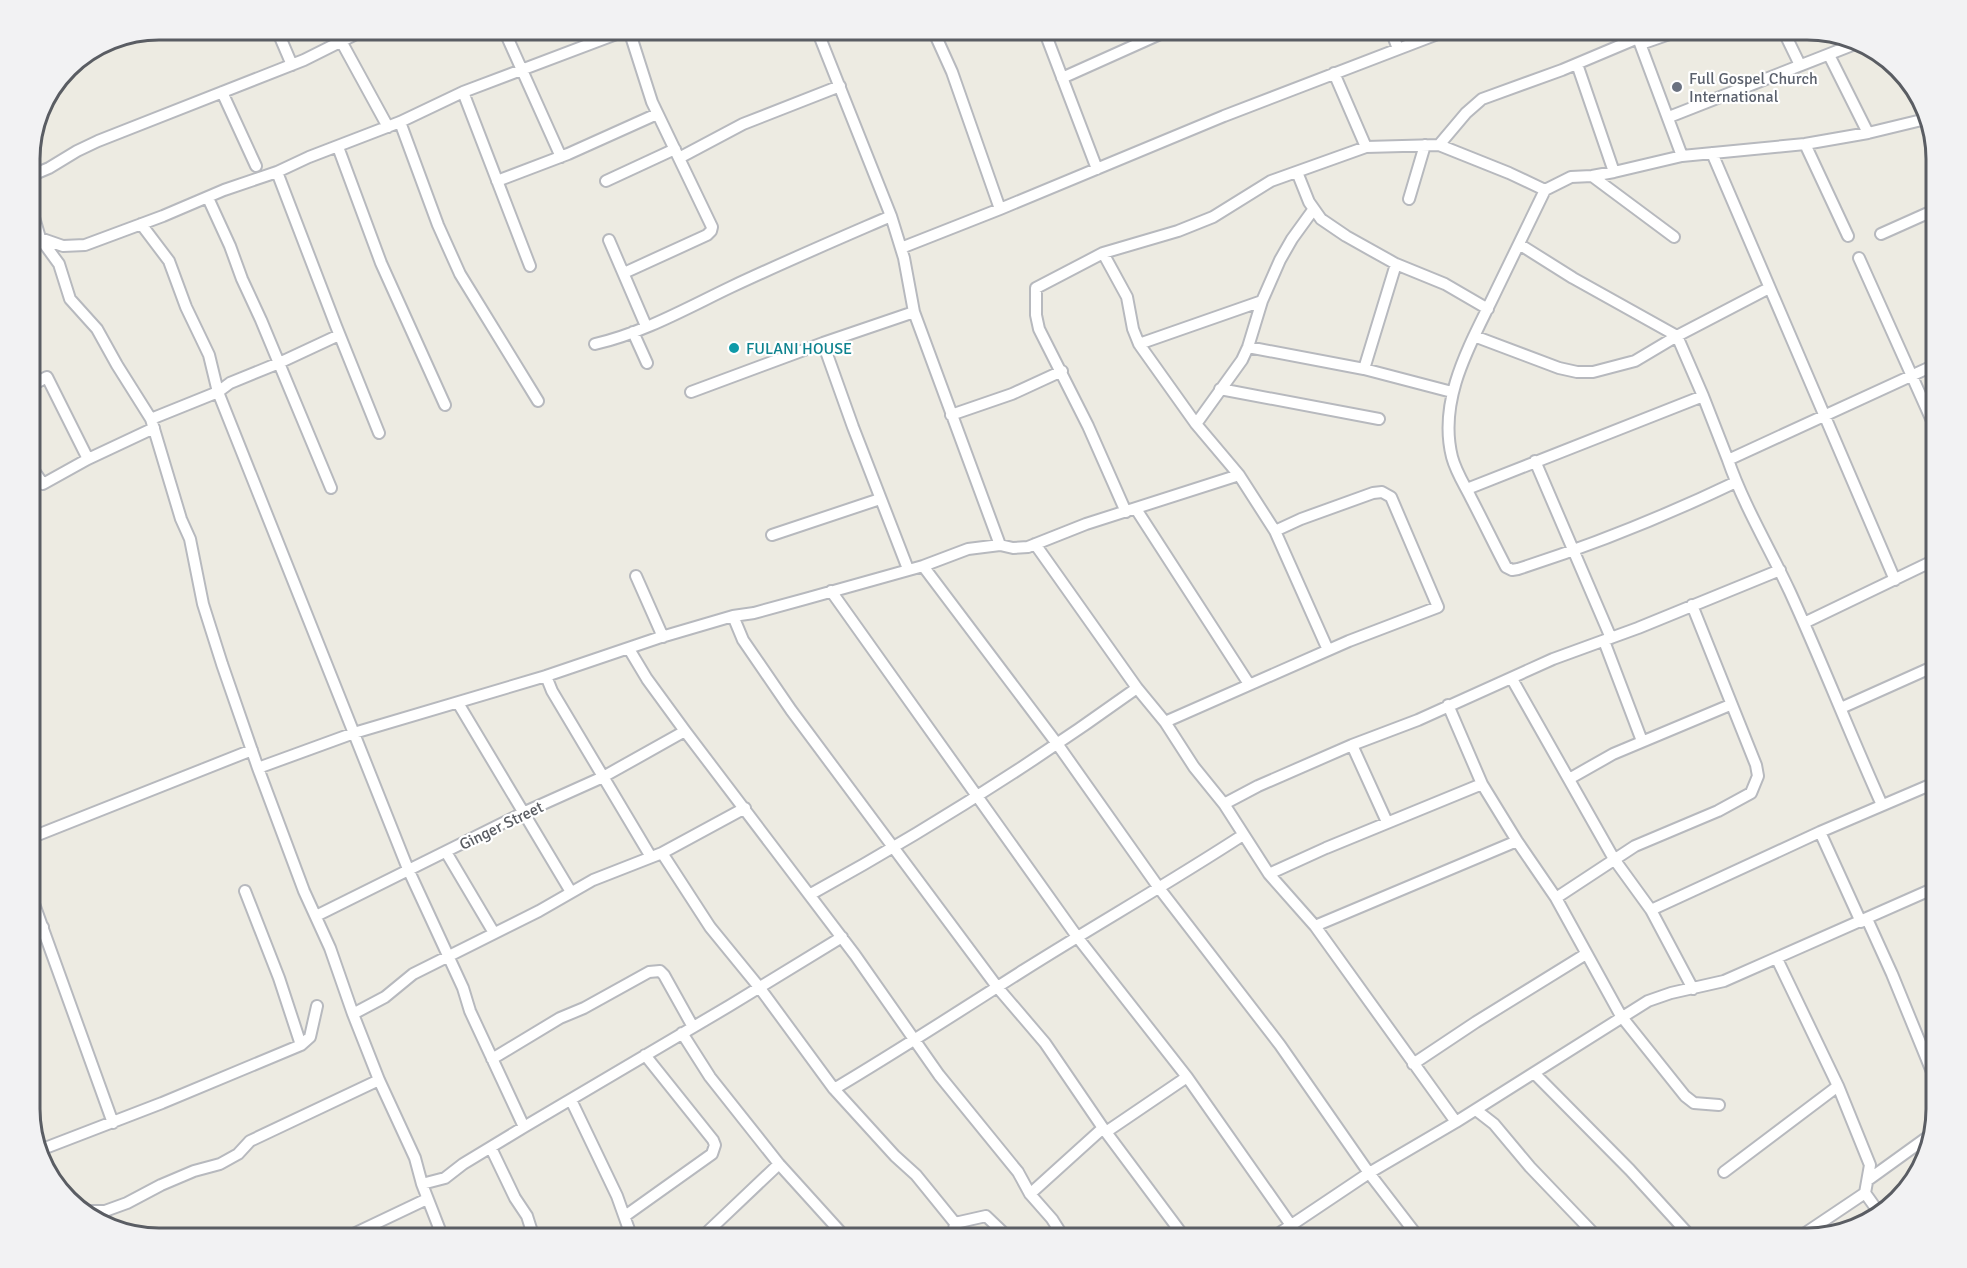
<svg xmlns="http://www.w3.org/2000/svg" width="1967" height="1268" font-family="Signika,sans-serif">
	<rect width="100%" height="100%" fill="#edebe2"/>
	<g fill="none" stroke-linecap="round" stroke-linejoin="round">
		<!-- minor casing -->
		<g stroke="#b7b9be" stroke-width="14">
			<path id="minor" d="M 277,30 L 292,65
				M 504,30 L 561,157
				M 817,30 L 891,216 L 904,258 L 914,312 L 1000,545
				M 933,30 L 952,72 L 1000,209
				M 1044,30 L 1097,169
				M 1391,30 L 1398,49
				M 1635,30 L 1682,156
				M 1783,30 L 1800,65
				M 341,41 L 388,127
				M 1641,44 L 1681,30
				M 1829,55 L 1868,133
				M 1577,64 L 1614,172
				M 1334,73 L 1366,147
				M 1062,78 L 1169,30
				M 222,92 L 256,166
				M 463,92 L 530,266
				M 1669,117 L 1855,44
				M 400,122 L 438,225 L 460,274 L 538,401
				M 1805,144 L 1848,236
				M 1439,145 L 1466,113 L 1482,99 L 1562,70 L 1638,38
				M 338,147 L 381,263 L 445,405
				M 1712,153 L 1895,580
				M 679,158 L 743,124 L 840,86
				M 277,172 L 336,326 L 379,433
				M 1297,172 L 1309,202 L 1321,219 L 1346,236 L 1396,264 L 1445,284 L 1488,309
				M 30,176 L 49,168 L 77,151 L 98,141 L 304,60 L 364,30
				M 1592,176 L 1674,237
				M 497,181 L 568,154 L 657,114
				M 606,181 L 675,149
				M 208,198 L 230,246 L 242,279 L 261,320 L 331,488
				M 1409,199 L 1425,145
				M 30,204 L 40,238 L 59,264 L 70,299 L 97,329 L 117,365 L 151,419 L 181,519 L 190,539 L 203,604 L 222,664 L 258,768 L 304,891 L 330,948 L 353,1014 L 379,1080 L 415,1158 L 422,1184 L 443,1238
				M 141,224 L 169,261 L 186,307 L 209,355 L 218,392 L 408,869 L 463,988 L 470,1011 L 524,1127
				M 1881,234 L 1937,209
				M 609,240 L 646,326
				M 30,242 L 40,238 L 63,246 L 85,245 L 163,216 L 224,190 L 277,172 L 309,157 L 400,122 L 463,92 L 627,30
				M 901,248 L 1000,209 L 1224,116 L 1448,30
				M 1103,253 L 1127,297 L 1133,329 L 1139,344 L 1196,424 L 1239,475 L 1275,531 L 1328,650
				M 1859,258 L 1937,432
				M 624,273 L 707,235 L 711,231 L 712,227 L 652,102 L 629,30
				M 633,332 L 647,363
				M 1474,336 L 1559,368 L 1577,372 L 1593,372 L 1635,361 L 1677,336 L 1573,278 L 1519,244
				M 823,343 L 853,427 L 908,569
				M 595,344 C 643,333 687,308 731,287 C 784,262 838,239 891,216
				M 1139,344 L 1262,301
				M 1248,347 L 1364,369 L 1452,392
				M 1364,369 L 1396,264
				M 30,386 L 47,377 L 88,459
				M 1220,389 L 1379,419
				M 691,392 L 823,343 L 914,312
				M 1703,396 L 1677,336 L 1769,288
				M 951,415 L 1012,394 L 1062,371
				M 151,419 L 218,392 L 230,383 L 279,363 L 339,335
				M 1196,424 L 1242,360 L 1248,347 L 1262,301 L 1280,260 L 1292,239 L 1313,210
				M 1535,461 L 1611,638
				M 30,465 L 43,484 L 88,459 L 154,428
				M 1736,482 C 1665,516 1593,545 1518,569 L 1512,570 L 1506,567 C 1494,544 1483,521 1471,498 C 1464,484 1456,472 1452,457 C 1437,397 1473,340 1497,289 C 1513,256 1529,223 1545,190 L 1571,177 L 1592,176 L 1614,172 L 1682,156 L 1805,144 L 1868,133 L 1926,119
				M 1467,489 L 1703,396 L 1728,460
				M 1136,509 L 1249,684
				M 1126,512 L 1088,426 L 1039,329 L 1036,315 L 1036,288 L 1103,253 L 1178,231 L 1213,217 L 1271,181 L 1366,147 L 1439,145 L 1509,173 L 1545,190
				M 772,535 L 880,499
				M 1035,544 L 1137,688 L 1165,722 L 1194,767 L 1224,804 L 1269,874 L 1315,926 L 1456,1122
				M 923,566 L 1058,745 L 1159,888 L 1280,1045 L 1369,1173 L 1419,1238
				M 636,576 L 663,637
				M 831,591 L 1078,938 L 1187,1077 L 1300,1238
				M 733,616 L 743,640 L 791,710 L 998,988 L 1045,1043 L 1103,1128 L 1185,1238
				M 1804,623 L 1937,559
				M 1604,641 L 1642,741
				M 629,649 L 647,679 L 685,731 L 855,955 L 939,1075 L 1018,1172 L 1030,1194 L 1052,1219 L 1064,1238
				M 546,676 L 552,691 L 651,857
				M 1512,679 L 1614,859 L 1651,910 L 1693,989
				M 458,703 L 571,892
				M 1448,705 L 1482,784 L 1517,841 L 1556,898 L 1621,1016 L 1685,1096 L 1694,1103 L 1719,1105
				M 1841,708 L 1937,665
				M 1165,722 L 1349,641 L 1438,607 L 1391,497 L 1382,492 L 1373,493 L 1301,519 L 1275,531
				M 1352,745 L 1387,822
				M 258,768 L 354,733 L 546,676 L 658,638 L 733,616 L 754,613 L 805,599 L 923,566 L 968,549 L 1000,545 L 1013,548 L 1028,547 L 1086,524 L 1239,475
				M 1569,779 L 1613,754 L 1730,705
				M 1224,804 L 1258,786 L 1352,745 L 1418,720 L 1553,659 L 1638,628 L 1780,570
				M 1882,805 C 1850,734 1822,662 1790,592 C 1769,547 1744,506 1728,460 L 1937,364
				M 1820,832 L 1861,922
				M 30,838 L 252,750
				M 446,852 L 494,933
				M 662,853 L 710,927 L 759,987 L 834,1089 L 895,1156 L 916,1175 L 955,1223 L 954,1230 L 947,1238
				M 1269,874 L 1326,848 L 1482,784
				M 245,891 L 279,978 L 301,1045
				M 30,893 L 113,1123
				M 811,894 C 924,832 1033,763 1137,688
				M 1556,898 L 1635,846 L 1718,811 L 1751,793 L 1758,776 L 1756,765 L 1692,605
				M 1651,910 L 1820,832 L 1937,782
				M 316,916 L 525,812 L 603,777 L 685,731
				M 1867,919 L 1892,974 L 1937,1084
				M 1315,926 L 1517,841
				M 30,932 L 43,927
				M 1777,959 L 1838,1086 L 1870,1165 L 1865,1193 L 1798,1238
				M 353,1014 L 385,997 L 413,974 L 539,911 L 593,880 L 662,853 L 745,808
				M 682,1033 L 710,1077 L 779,1164 L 846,1238
				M 492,1059 L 560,1018 L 584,1008 L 649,972 L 660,971 L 664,975 L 693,1027
				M 1413,1064 L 1476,1022 L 1586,954
				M 1534,1073 L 1630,1170 L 1692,1238
				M 834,1089 C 898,1051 961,1010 1024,970 C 1097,924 1171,882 1243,835
				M 571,1100 L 617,1196 L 632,1238
				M 1476,1110 L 1494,1124 L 1530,1167 L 1598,1238
				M 1106,1132 L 1187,1077
				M 491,1148 L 515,1198 L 527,1216 L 534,1238
				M 40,1150 L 162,1103 L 301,1045 L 310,1037 L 317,1006
				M 1724,1172 L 1838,1086
				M 1868,1180 L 1929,1136
				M 422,1184 L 445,1178 L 463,1164 L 524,1127 L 729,1006 L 842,937
				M 1865,1193 L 1880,1214
				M 1030,1194 L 1103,1128
				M 83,1211 L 105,1211 L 127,1203 L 161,1185 L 194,1171 L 220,1164 L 238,1154 L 250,1141 L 379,1080
				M 625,1216 L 712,1154 L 715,1145 L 713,1140 L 645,1055
				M 955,1223 L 986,1216 L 1009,1238
				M 345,1238 L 427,1199
				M 701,1238 L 779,1164
				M 1272,1238 L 1369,1173 L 1456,1122 L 1648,1001 L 1671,993 L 1724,981 L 1937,887"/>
		</g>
		<!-- minor -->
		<use href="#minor" stroke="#fff" stroke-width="10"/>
	</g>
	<!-- markers -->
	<circle fill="#6b7280" stroke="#fff" stroke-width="2" cx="1677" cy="87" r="6"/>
	<circle fill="#0f9aa8" stroke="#fff" stroke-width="2" cx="734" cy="348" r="6"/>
	<g text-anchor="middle" stroke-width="4.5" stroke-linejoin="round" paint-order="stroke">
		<!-- worship labels -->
		<g font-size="16" fill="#5b616d" stroke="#fff" text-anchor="start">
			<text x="1689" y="84">Full Gospel Church<tspan x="1689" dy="18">International</tspan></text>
		</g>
		<!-- culture labels -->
		<g font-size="16" fill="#0d838f" stroke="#fff" text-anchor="start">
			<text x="746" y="354">FULANI HOUSE</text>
		</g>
		<!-- street labels -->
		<g font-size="16" fill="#5a5d63" stroke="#fff">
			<text transform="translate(501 825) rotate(-26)" y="6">Ginger Street</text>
		</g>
	</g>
	<!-- crop -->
	<path d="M0 0H1967V1268H0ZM159 40H1807A119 119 0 0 1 1926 159V1109A119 119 0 0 1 1807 1228H159A119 119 0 0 1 40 1109V159A119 119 0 0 1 159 40Z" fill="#f2f2f3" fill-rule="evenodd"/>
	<path fill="none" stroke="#5a5d63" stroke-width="3" d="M159 40H1807A119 119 0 0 1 1926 159V1109A119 119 0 0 1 1807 1228H159A119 119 0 0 1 40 1109V159A119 119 0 0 1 159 40Z"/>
</svg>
